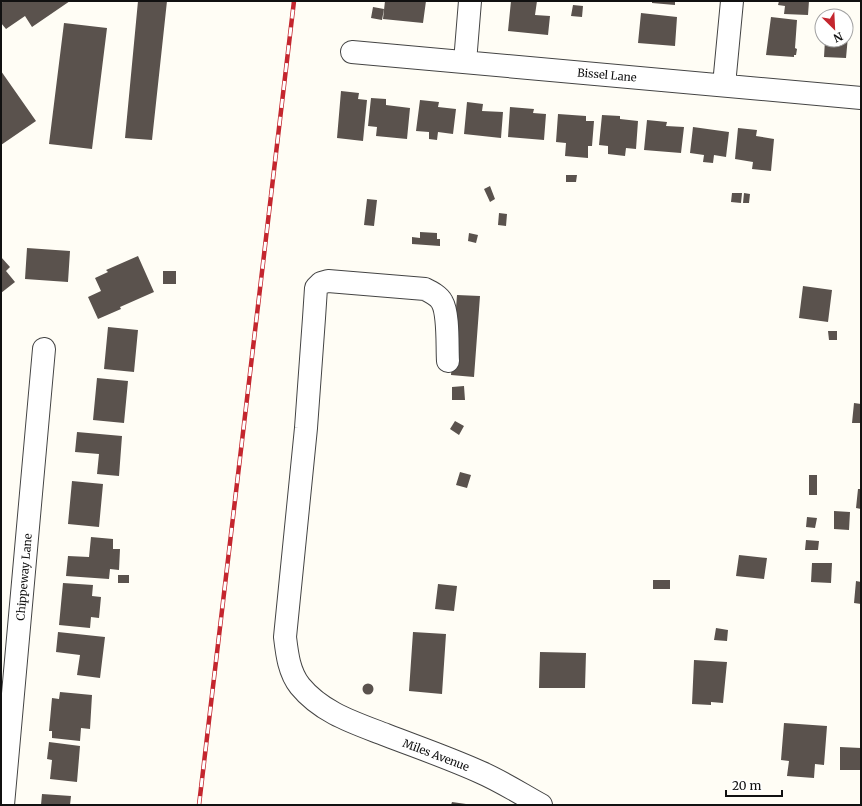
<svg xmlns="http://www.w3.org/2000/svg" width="862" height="806" font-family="Merriweather,serif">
	<rect width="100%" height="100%" fill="#fffdf5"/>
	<!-- building -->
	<path fill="#5a524d" d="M 4,1 L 70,1 L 32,27 L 25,16 L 6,29 L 1,23 L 1,3 Z
		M 138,1 L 167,1 L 152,140 L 125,138 Z
		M 385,1 L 426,1 L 423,23 L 383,19 Z
		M 511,1 L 537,1 L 535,15 L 550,16 L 548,35 L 508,31 Z
		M 652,1 L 675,1 L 675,5 L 652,3 Z
		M 779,1 L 809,1 L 808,15 L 784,14 L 785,6 L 778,5 Z
		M 573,5 L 583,6 L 582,17 L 571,16 Z
		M 373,7 L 384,9 L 382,20 L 371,18 Z
		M 641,13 L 677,17 L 675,46 L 638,43 Z
		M 771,17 L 797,20 L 795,48 L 797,49 L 796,55 L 794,55 L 794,57 L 766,55 Z
		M 64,23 L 107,28 L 92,149 L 49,144 Z
		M 846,36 L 848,36 L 846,58 L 824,57 L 825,40 L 846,40 Z
		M 1,71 L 36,121 L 1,145 Z
		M 341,91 L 359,93 L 358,99 L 367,100 L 363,141 L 337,138 Z
		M 371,98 L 386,99 L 386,105 L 410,108 L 407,139 L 376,136 L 377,127 L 368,126 Z
		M 420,100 L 439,102 L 438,107 L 456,109 L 453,134 L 438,132 L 437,140 L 429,139 L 429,132 L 416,131 Z
		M 467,102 L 483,104 L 482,111 L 503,112 L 501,138 L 464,134 Z
		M 510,107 L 534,109 L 533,113 L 546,114 L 544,140 L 508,137 Z
		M 558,114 L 586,116 L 586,121 L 594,121 L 592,146 L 588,146 L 588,158 L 565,156 L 566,143 L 556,142 Z
		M 602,115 L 620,116 L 620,119 L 638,121 L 636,149 L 626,148 L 625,156 L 608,154 L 608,146 L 599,145 Z
		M 647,120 L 667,122 L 666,126 L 684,127 L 681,153 L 644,150 Z
		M 693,127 L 729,132 L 726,157 L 714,155 L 713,163 L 703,162 L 704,155 L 690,153 Z
		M 738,128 L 757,130 L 756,136 L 774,139 L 771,171 L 752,169 L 753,162 L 735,159 Z
		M 566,175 L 577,175 L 576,182 L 566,182 Z
		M 490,186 L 495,199 L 490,202 L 484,189 Z
		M 732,193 L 742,193 L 741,203 L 731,202 Z
		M 744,193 L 750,194 L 749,203 L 743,203 Z
		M 367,199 L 377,200 L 374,226 L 364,225 Z
		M 499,213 L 507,214 L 506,226 L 498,225 Z
		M 420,232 L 437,233 L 437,239 L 440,239 L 440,246 L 412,244 L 412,237 L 420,238 Z
		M 469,233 L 478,235 L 476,243 L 468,241 Z
		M 27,248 L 70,251 L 68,282 L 25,279 Z
		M 138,256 L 154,292 L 120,307 L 121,309 L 98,319 L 88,297 L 101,291 L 95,278 L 108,272 L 106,270 Z
		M 1,257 L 10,267 L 6,271 L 15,282 L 1,293 Z
		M 163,271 L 176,271 L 176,284 L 163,284 Z
		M 803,286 L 832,290 L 828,322 L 799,318 Z
		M 457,295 L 480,296 L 474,377 L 451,375 Z
		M 108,327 L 138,330 L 134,372 L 104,369 Z
		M 828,331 L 837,331 L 837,340 L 829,340 Z
		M 97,378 L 128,381 L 124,423 L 93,420 Z
		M 464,386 L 465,400 L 452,400 L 452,387 Z
		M 854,403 L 861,404 L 861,423 L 852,423 Z
		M 455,421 L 464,426 L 459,435 L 450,429 Z
		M 77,432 L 122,436 L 119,476 L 97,474 L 99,454 L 75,452 Z
		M 460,472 L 471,475 L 467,488 L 456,485 Z
		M 809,475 L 817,475 L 817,495 L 809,495 Z
		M 72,481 L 103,484 L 99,527 L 68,524 Z
		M 858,489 L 861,489 L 861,509 L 856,508 Z
		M 834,511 L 850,512 L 849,530 L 834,529 Z
		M 807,517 L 817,518 L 815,528 L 806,527 Z
		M 91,537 L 113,539 L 113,549 L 120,549 L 119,570 L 110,569 L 109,579 L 66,576 L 68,556 L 89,557 Z
		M 806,540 L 819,541 L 818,550 L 805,550 Z
		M 739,555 L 767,558 L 764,579 L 736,576 Z
		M 812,563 L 832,563 L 831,583 L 811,582 Z
		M 118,575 L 129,575 L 129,583 L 118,583 Z
		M 653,580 L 670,580 L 670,589 L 653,589 Z
		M 856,581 L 861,582 L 861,604 L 854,603 Z
		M 63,583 L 93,585 L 92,596 L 101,597 L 99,618 L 91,617 L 90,628 L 59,625 Z
		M 438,584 L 457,586 L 454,611 L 435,609 Z
		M 716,628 L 728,630 L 727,641 L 714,640 Z
		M 58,632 L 105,637 L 100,678 L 77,675 L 80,655 L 56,652 Z
		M 413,632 L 446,634 L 442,694 L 409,691 Z
		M 540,652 L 586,653 L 585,688 L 539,688 Z
		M 694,660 L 727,662 L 723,703 L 711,702 L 711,705 L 692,704 Z
		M362.5 689a5.5 5.5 0 1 1 11 0a5.5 5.5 0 1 1-11 0Z
		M 60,692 L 92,695 L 90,729 L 81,728 L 80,741 L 52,738 L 52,731 L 49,731 L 52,698 L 59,699 Z
		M 784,723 L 827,726 L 824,765 L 815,764 L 814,778 L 787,776 L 789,761 L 781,760 Z
		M 49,742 L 80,746 L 77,782 L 50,779 L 52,760 L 47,759 Z
		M 840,747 L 861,748 L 861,770 L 840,770 Z
		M 42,794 L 71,796 L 70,805 L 41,805 Z
		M 452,802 L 466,804 L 466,805 L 451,805 Z"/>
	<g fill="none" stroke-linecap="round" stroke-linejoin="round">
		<!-- minor casing -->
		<g stroke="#444" stroke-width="24">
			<path id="minor" d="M 352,52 L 861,98
				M 465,62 L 470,1
				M 724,85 L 732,1
				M 448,361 C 447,347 449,314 442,302 C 439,296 431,292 425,289 L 328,281 L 321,283 L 316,288 L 314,318 L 306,428 L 285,637 C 287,654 289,672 300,686 C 322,713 355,723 386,735 C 417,747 449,758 480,772 C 501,781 521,794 541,805
				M 3,805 L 44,349"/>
		</g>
		<!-- minor -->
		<use href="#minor" stroke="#fff" stroke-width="22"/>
		<!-- rail casing -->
		<g stroke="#c4262e" stroke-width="4.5">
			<path id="rail" d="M 199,805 L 294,1"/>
		</g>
		<!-- rail -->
		<use href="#rail" stroke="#fff" stroke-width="3" stroke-dasharray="9" stroke-linecap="butt"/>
	</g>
	<g text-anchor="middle" stroke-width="4" stroke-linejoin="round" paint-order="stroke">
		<!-- street labels -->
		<g font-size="11" fill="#111" stroke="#fff">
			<text transform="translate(607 75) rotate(5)" y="4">Bissel Lane</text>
			<text transform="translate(24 577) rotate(-85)" y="4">Chippeway Lane</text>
			<text transform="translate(436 755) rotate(21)" y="4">Miles Avenue</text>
		</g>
	</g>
	<!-- border -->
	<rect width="862" height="806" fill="none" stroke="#111111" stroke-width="4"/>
	<!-- north arrow -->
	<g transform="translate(834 28) rotate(156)"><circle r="19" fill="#ffffff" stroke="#a0a0a0"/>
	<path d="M0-3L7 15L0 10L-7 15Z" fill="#c4262e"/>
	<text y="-6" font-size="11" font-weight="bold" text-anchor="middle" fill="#111111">N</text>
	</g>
	<!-- scale -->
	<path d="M726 790v6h56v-6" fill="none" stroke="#111111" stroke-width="2"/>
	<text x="732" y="790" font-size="12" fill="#111111" stroke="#ffffff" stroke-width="3" paint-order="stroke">20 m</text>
</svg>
